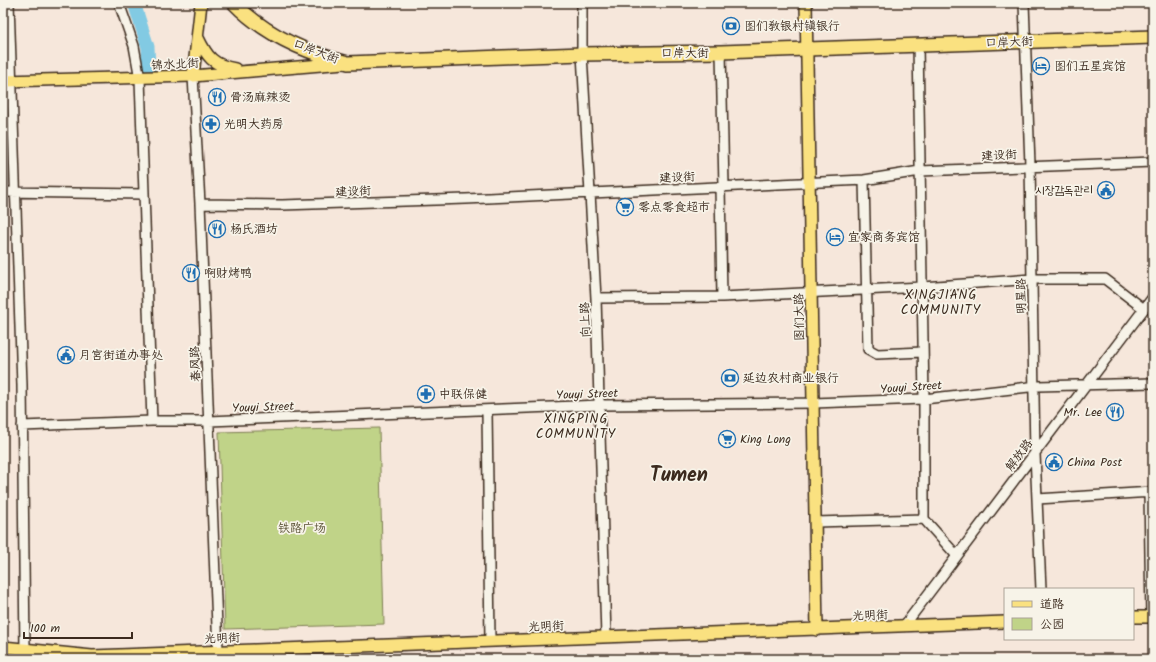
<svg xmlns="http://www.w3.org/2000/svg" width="1156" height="662" font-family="Kalam,'LXGW WenKai TC','Poor Story',sans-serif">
	<rect width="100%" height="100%" fill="#f6e7db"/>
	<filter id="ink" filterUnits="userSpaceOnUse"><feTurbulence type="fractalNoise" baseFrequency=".025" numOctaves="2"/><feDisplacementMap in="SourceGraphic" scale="8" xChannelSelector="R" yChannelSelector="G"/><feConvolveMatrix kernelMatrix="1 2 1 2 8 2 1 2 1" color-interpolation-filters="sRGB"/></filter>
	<g filter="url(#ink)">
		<!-- green -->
		<path fill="#c0d388" stroke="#7e7e53" d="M 379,428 L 384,624 L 225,629 L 219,432 Z"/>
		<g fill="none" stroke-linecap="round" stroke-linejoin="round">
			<!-- river -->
			<path stroke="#82cae3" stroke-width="13" d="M 134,3 L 148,47 L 149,68"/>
			<!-- minor casing -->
			<g stroke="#3b2a1e" stroke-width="12">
				<path id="minor" d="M 9,3 L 22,385 L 25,650
					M 119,3 L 134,46 L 140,79 L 152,421
					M 582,3 L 582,54 L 596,298 L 606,637
					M 1024,3 L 1030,165 L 1035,454 L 1041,589
					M 918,45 L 924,399 L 924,519
					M 721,52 L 724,187
					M 193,76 L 200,204 L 218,651
					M 864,180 L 868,349 L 877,354 L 923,352
					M 720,187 L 722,297
					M 3,192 L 143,194
					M 200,204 L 282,205 L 466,199 L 864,180 L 920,171 L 1153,162
					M 596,298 L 722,297 L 922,287 L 1032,279 L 1105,279 L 1144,309
					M 487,411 L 490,641
					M 22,426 L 152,421 L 209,421 L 600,405 L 813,403 L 924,399 L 1038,386 L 1153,383
					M 1149,492 L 1151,617
					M 1037,499 L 1153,492
					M 815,522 L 924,519 L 957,556
					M 904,626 L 1153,297"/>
			</g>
			<!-- major casing -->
			<g stroke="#3b2a1e" stroke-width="14">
				<path id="major" d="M 806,3 L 817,630
					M 198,38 C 207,57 213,65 235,69
					M 193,76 L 201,3
					M 3,81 L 193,76 L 344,63
					M 1133,617 L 1153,617
					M 3,647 L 92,656 L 1005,622"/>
			</g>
			<!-- highway casing -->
			<g stroke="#3b2a1e" stroke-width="16">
				<path id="highway" d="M 234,3 C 264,34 307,53 348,63 L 582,54 L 721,52 L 1153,37"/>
			</g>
			<!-- minor -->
			<use href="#minor" stroke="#f7f3e8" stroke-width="9"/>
			<!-- major -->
			<use href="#major" stroke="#fae180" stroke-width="11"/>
			<!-- highway -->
			<use href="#highway" stroke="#fae180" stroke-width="13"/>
		</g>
	</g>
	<!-- icons -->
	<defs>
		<g id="bank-ring" transform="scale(0.9)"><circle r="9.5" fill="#f7f3e8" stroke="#1f6fb2" stroke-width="1.5"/><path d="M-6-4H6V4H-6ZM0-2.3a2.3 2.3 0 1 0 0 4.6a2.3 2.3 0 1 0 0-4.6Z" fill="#1f6fb2"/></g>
		<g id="hotel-ring" transform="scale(0.9)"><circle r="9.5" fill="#f7f3e8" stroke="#1f6fb2" stroke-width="1.5"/><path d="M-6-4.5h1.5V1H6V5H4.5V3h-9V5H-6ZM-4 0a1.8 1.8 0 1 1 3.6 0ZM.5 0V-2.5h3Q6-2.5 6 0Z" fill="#1f6fb2"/></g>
		<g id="restaurant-ring" transform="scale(0.9)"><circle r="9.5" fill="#f7f3e8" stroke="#1f6fb2" stroke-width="1.5"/><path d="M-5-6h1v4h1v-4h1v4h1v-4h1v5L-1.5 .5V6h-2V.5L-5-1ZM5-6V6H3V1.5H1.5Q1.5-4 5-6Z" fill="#1f6fb2"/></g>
		<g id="pharmacy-ring" transform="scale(0.9)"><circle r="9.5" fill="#f7f3e8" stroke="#1f6fb2" stroke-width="1.5"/><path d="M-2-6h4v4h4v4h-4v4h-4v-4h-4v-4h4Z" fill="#1f6fb2"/></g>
		<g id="civic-ring" transform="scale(0.9)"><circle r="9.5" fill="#f7f3e8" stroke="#1f6fb2" stroke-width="1.5"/><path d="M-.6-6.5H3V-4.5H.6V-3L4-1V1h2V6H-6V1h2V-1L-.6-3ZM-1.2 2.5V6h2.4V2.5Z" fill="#1f6fb2"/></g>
		<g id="supermarket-ring" transform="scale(0.9)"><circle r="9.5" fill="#f7f3e8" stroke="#1f6fb2" stroke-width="1.5"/><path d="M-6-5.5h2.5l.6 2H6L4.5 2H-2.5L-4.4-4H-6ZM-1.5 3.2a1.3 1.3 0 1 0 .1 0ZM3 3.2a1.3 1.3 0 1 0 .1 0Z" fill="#1f6fb2"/></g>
	</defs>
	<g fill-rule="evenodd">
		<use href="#bank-ring" x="731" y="26"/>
		<use href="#hotel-ring" x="1041" y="66"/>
		<use href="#restaurant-ring" x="217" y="97"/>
		<use href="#pharmacy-ring" x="211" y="124"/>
		<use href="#civic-ring" x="1106" y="190"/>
		<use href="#supermarket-ring" x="625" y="207"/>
		<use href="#restaurant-ring" x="217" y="229"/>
		<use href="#hotel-ring" x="835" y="237"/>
		<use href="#restaurant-ring" x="191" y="273"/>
		<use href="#civic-ring" x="66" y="355"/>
		<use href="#bank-ring" x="730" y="378"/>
		<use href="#pharmacy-ring" x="426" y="394"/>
		<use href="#restaurant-ring" x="1115" y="412"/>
		<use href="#supermarket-ring" x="727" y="439"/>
		<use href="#civic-ring" x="1054" y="462"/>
	</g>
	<g text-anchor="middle" stroke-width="3.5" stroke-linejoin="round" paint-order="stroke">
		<!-- poi labels -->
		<g font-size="12" fill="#3b2a1e" stroke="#f7f3e8" text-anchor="start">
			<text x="744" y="30">图们教银村镇银行</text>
			<text x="1054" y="70">图们五星宾馆</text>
			<text x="230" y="101">骨汤麻辣烫</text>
			<text x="224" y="128">光明大药房</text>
			<text x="1093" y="194" text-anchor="end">시장감독관리</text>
			<text x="638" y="211">零点零食超市</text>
			<text x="230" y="233">杨氏酒坊</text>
			<text x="848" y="241">宜家商务宾馆</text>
			<text x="204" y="277">啊财烤鸭</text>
			<text x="79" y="359">月宫街道办事处</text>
			<text x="743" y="382">延边农村商业银行</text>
			<text x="439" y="398">中联保健</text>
			<text x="1102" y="416" text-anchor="end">Mr. Lee</text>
			<text x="740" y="443">King Long</text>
			<text x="1067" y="466">China Post</text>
		</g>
		<!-- street labels -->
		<g font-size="12" fill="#3b2a1e" stroke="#f7f3e8">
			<text transform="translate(1009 42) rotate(-2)" y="4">口岸大街</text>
			<text transform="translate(316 51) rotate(21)" y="4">口岸大街</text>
			<text x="685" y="57">口岸大街</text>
			<text transform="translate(175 64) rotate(-3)" y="4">锦水北街</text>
			<text transform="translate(999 155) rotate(-3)" y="4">建设街</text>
			<text transform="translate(677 177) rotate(-2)" y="4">建设街</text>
			<text transform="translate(353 191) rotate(-2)" y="4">建设街</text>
			<text transform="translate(1021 296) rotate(-91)" y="4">明星路</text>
			<text transform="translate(799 317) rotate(-91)" y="4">图们大路</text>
			<text transform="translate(585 320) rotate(-92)" y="4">向上路</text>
			<text transform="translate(195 364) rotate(-92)" y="4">春风路</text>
			<text transform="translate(911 387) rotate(-4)" y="4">Youyi Street</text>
			<text transform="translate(587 394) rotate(-2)" y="4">Youyi Street</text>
			<text transform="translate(263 407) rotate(-2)" y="4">Youyi Street</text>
			<text transform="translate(1019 455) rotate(-53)" y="4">解放路</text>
			<text transform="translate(870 615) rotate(-2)" y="4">光明街</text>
			<text transform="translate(546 626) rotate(-2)" y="4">光明街</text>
			<text transform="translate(222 638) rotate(-2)" y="4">光明街</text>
		</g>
		<!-- park labels -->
		<g font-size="12" fill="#5c5438" stroke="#f7f3e8">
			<text x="302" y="532">铁路广场</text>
		</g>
		<!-- neighbourhood labels -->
		<g font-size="13" letter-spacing="1" fill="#3b2a1e" stroke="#f7f3e8">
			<text x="941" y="299">XINGJIANG<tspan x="941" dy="15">COMMUNITY</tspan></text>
			<text x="576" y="423">XINGPING<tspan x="576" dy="15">COMMUNITY</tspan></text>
		</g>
		<!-- town labels -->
		<g font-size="20" font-weight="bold" fill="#3b2a1e" stroke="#f7f3e8">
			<text x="679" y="481">Tumen</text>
		</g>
	</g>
	<!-- margin -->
	<rect width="1156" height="662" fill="none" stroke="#f7f3e8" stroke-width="16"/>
	<rect x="8" y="8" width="1140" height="646" fill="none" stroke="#3b2a1e" stroke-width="1.5" filter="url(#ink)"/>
	<!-- legend -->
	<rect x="1004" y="588" width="130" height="52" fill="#f7f3e8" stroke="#aca397"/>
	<rect x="1012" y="601" width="20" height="6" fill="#fae180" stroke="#aca397"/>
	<text x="1040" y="608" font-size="12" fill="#3b2a1e">道路</text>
	<rect x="1012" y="618" width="20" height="12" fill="#c0d388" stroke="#aca397"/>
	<text x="1040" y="628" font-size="12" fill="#3b2a1e">公园</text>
	<!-- scale -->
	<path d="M24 632v6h108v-6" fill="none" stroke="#3b2a1e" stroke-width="2"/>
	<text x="30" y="632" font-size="12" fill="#3b2a1e" stroke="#f7f3e8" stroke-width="3" paint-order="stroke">100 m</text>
</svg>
